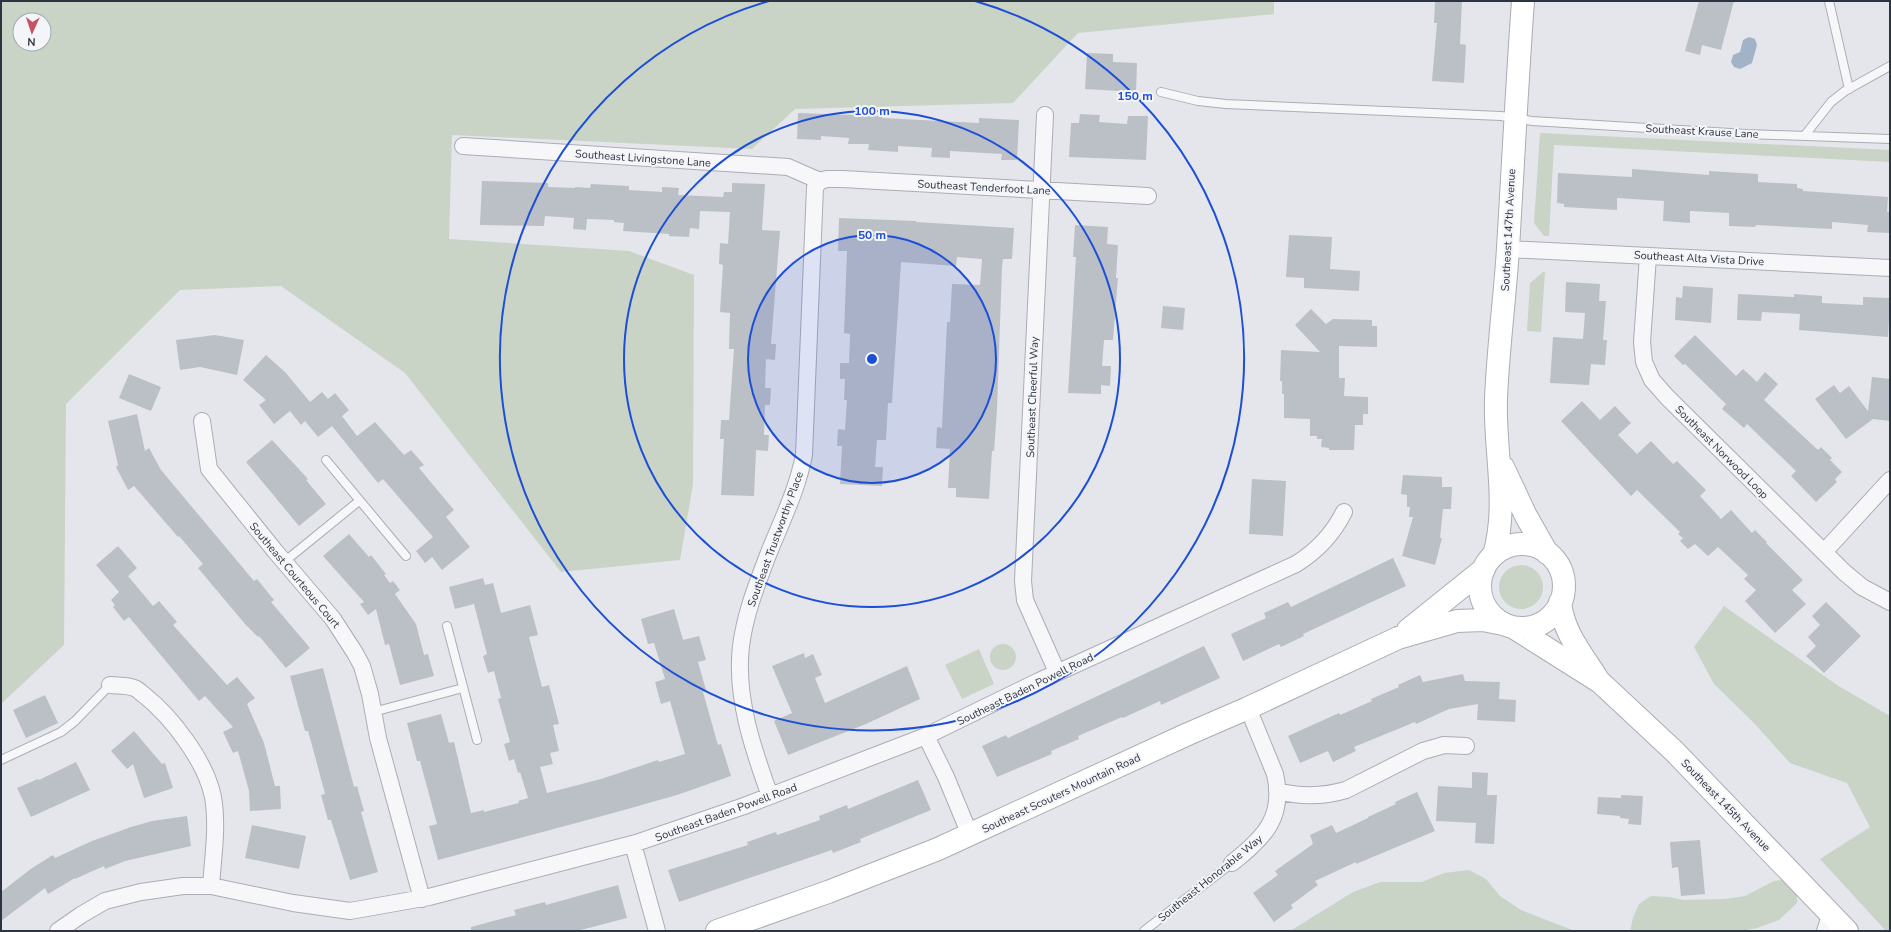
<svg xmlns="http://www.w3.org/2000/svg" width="1891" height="932" font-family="'Nunito Sans',sans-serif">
	<rect width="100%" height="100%" fill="#e4e6eb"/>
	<!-- green -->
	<path fill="#c9d4c6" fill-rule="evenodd" d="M 1,1 L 1274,1 L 1274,14 L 1078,33 L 1013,103 L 795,109 L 752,149 L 452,135 L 449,239 L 629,251 L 694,275 L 693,484 L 680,560 L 561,572 L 405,373 L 281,286 L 180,290 L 66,404 L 64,645 L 1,704 ZM 20,20 L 44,20 L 44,44 L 20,44 Z
		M 1540,133 L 1890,150 L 1890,162 L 1554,145 L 1549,236 L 1544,236 L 1534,223 Z
		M 1543,272 L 1545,272 L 1541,332 L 1527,331 L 1530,283 Z
		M1499 587a22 22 0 1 1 44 0a22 22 0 1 1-44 0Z
		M 1724,606 L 1837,685 L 1890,716 L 1890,931 L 1886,931 L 1820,859 L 1870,827 L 1847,783 L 1790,763 L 1754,723 L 1714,684 L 1694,647 Z
		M990 657a13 13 0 1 1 26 0a13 13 0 1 1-26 0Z
		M 979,649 L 994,684 L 962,699 L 945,665 Z
		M 1469,870 L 1486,879 L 1500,896 L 1521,910 L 1575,931 L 1290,931 L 1353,892 L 1380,882 L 1422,882 L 1444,873 Z
		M 1790,879 L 1797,889 L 1797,903 L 1779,920 L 1757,928 L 1741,931 L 1630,931 L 1633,918 L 1639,904 L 1651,896 L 1669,897 L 1684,900 L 1725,899 L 1745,896 L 1774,881 Z"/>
	<!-- water -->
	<path fill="#a2b3c8" d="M 1749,37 L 1755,39 L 1757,45 L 1752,63 L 1740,69 L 1734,67 L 1731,62 L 1733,55 L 1740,52 L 1743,40 Z"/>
	<!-- building -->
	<path fill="#bbc0c7" d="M 1435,1 L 1462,1 L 1460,44 L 1466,45 L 1464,83 L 1432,81 L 1437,23 L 1434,23 Z
		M 1699,1 L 1734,1 L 1721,50 L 1702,45 L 1700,55 L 1685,51 Z
		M 1087,53 L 1113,54 L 1113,62 L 1137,63 L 1136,92 L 1085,89 Z
		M 798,113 L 882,116 L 882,118 L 979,123 L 979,118 L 1019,120 L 1017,160 L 1001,160 L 1002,154 L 950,151 L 950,158 L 931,157 L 932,148 L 898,146 L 898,152 L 868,150 L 869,144 L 848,144 L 849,138 L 821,136 L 821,140 L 797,139 Z
		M 1080,114 L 1100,115 L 1099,122 L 1127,124 L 1128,116 L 1148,116 L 1146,160 L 1069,157 L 1071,123 L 1079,123 Z
		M 1632,169 L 1709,175 L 1709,171 L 1758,174 L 1758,182 L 1797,184 L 1797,188 L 1803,189 L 1803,191 L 1888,197 L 1887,212 L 1890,212 L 1890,233 L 1867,232 L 1868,225 L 1832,222 L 1832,229 L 1756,225 L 1755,227 L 1729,226 L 1729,213 L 1690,211 L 1690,223 L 1663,221 L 1664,201 L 1617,198 L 1617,210 L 1564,207 L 1564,204 L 1557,203 L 1558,173 L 1632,177 Z
		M 482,181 L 548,183 L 548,187 L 575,188 L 575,187 L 590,188 L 591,184 L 629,186 L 629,190 L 662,192 L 662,187 L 679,188 L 678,195 L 723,197 L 724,192 L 732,192 L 732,183 L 765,184 L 762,230 L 780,231 L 771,344 L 776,344 L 775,360 L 766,359 L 765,388 L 771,388 L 770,405 L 765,405 L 764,435 L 769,435 L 768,451 L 756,450 L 754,496 L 721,495 L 724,439 L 720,439 L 721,420 L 729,420 L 734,349 L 729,349 L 730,313 L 720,312 L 723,265 L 719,264 L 720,243 L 728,244 L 730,212 L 700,211 L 699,229 L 690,228 L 689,237 L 669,236 L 669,234 L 623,231 L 624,223 L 614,222 L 614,220 L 587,219 L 586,230 L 573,229 L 574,218 L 545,216 L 544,226 L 480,225 Z
		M 839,218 L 916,221 L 916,222 L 1014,228 L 1012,259 L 1003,259 L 1002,268 L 997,409 L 994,451 L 992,451 L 989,499 L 956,497 L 956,488 L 948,488 L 950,449 L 936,448 L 937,427 L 942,428 L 947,322 L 950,322 L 952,284 L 980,285 L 982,259 L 957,257 L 956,266 L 901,262 L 892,403 L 888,403 L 886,440 L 877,440 L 875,467 L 883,467 L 882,486 L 840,484 L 842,446 L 837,446 L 838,429 L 845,430 L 847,400 L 844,400 L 845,379 L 840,379 L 840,363 L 849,363 L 850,334 L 844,333 L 847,251 L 838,251 Z
		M 1075,225 L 1108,227 L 1107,244 L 1118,245 L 1116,278 L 1118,278 L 1113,340 L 1104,340 L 1102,366 L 1111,366 L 1110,386 L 1101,385 L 1101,394 L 1068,393 L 1076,257 L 1073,257 Z
		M 1289,235 L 1332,237 L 1330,269 L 1360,271 L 1359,291 L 1304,288 L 1304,278 L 1286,277 Z
		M 1566,282 L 1600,284 L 1599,301 L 1606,301 L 1603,340 L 1607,340 L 1605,365 L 1591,364 L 1589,385 L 1550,383 L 1553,337 L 1583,339 L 1585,313 L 1565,312 Z
		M 1683,286 L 1713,288 L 1711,323 L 1675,320 L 1676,297 L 1682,298 Z
		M 1738,294 L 1794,297 L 1794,294 L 1822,296 L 1822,303 L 1863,305 L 1863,297 L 1890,298 L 1888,337 L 1799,330 L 1800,314 L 1762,312 L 1761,321 L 1737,320 Z
		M 1163,306 L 1185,308 L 1183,330 L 1161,328 Z
		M 1311,309 L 1326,324 L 1333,319 L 1372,320 L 1372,326 L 1377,326 L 1377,347 L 1339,346 L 1339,378 L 1345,378 L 1344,396 L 1368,397 L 1368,414 L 1363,414 L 1363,425 L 1355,425 L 1354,450 L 1329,450 L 1329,448 L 1321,447 L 1322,439 L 1317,439 L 1317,436 L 1310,436 L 1310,419 L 1284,418 L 1284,394 L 1282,394 L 1282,381 L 1280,381 L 1281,350 L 1320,352 L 1295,325 Z
		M 215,335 L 244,340 L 237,375 L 200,367 L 180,370 L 176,340 Z
		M 1695,335 L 1736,376 L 1743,369 L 1757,382 L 1765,372 L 1778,384 L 1764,400 L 1818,450 L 1821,447 L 1832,458 L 1830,460 L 1842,472 L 1835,479 L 1837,482 L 1816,502 L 1791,476 L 1796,471 L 1747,424 L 1744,428 L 1722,409 L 1726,404 L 1685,364 L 1683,365 L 1674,356 Z
		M 266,355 L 285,372 L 310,402 L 322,392 L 328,399 L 335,393 L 349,410 L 342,416 L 357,436 L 375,422 L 404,455 L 411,450 L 424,465 L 419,468 L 454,510 L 446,517 L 470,547 L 442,570 L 432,557 L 425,563 L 416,551 L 433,537 L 383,479 L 378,483 L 332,426 L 318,437 L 305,421 L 301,425 L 290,411 L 274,424 L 259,405 L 266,400 L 243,380 Z
		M 129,374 L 161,387 L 151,411 L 119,398 Z
		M 1872,377 L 1890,379 L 1890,421 L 1873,419 L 1846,439 L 1815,399 L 1834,385 L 1840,393 L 1849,386 L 1868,411 Z
		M 1582,401 L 1600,420 L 1615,406 L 1631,423 L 1618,435 L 1637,454 L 1651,441 L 1673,464 L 1677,461 L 1706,490 L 1700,496 L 1721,519 L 1731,510 L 1752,533 L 1755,530 L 1767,542 L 1766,543 L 1803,580 L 1792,590 L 1806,604 L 1775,633 L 1745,601 L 1756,590 L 1744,579 L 1748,575 L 1718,547 L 1708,556 L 1695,544 L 1688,549 L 1680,541 L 1683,538 L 1678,534 L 1680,532 L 1637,490 L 1631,496 L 1561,421 Z
		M 137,414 L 145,451 L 149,448 L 161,470 L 254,581 L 257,579 L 274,600 L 271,602 L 310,648 L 286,668 L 259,636 L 258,637 L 245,624 L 198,568 L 203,564 L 179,536 L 178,537 L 134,486 L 128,490 L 116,467 L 118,465 L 108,421 Z
		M 272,440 L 308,479 L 306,480 L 326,504 L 299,526 L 246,462 Z
		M 1403,475 L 1442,477 L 1442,487 L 1452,487 L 1451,509 L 1443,509 L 1440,538 L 1442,538 L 1435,565 L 1402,556 L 1413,517 L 1409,517 L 1410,507 L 1407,507 L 1407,495 L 1401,494 Z
		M 1252,479 L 1286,481 L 1283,536 L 1249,534 Z
		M 349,534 L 369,557 L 371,555 L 386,574 L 384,575 L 390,583 L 393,581 L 400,590 L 395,594 L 416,624 L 424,655 L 428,654 L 434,676 L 400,685 L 389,644 L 385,645 L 376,609 L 368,615 L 360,604 L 364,602 L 323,556 Z
		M 118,546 L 137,568 L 128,576 L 153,606 L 159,601 L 177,622 L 173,625 L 227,685 L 237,677 L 255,698 L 247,704 L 264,743 L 275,786 L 280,786 L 281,809 L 250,811 L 249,791 L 238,751 L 233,753 L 223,732 L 233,727 L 205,696 L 199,701 L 129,617 L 124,621 L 113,607 L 115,605 L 111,600 L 119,592 L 96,565 Z
		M 1393,558 L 1406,586 L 1303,634 L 1304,636 L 1281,647 L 1279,644 L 1243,661 L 1231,634 L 1266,618 L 1264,613 L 1288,602 L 1291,607 Z
		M 483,578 L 485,585 L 493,583 L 501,613 L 530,605 L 538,635 L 529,637 L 542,687 L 549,685 L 559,724 L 553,725 L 559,751 L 550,753 L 553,764 L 540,767 L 547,793 L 601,779 L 658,760 L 659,762 L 685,754 L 670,701 L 661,704 L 655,682 L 665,679 L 654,643 L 648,644 L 641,619 L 674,609 L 683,640 L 699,636 L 706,660 L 698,662 L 706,690 L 703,692 L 718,745 L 721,744 L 731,776 L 677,795 L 617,812 L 438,860 L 429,826 L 437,824 L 420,761 L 417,761 L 407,723 L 441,714 L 449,743 L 454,742 L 471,813 L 484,810 L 484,812 L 519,803 L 518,801 L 528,798 L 520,772 L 518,773 L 514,759 L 509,761 L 504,744 L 510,742 L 498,699 L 501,698 L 494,671 L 488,673 L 483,656 L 487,654 L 474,604 L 455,609 L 449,587 Z
		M 1826,602 L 1861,636 L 1824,673 L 1806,656 L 1816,646 L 1808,637 L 1820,625 L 1812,616 Z
		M 1204,646 L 1220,678 L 1161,705 L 1160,701 L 1123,718 L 1122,717 L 1078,736 L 1079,739 L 1051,751 L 1052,754 L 997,777 L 982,746 L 1006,735 L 1008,738 Z
		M 804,653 L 805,658 L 813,654 L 822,675 L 815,678 L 825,703 L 907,666 L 920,699 L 866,724 L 788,755 L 774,721 L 792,713 L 772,666 Z
		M 323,668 L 354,787 L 357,786 L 364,811 L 361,812 L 378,872 L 350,880 L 331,820 L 328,820 L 321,795 L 325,794 L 316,760 L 308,731 L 305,731 L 290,676 Z
		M 1463,674 L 1465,681 L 1500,682 L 1499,699 L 1516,700 L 1515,722 L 1477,720 L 1478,704 L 1449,709 L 1416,724 L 1415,722 L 1354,747 L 1356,751 L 1333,762 L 1328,751 L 1300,763 L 1288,736 L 1339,713 L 1340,715 L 1372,701 L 1371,699 L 1399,687 L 1398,685 L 1420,675 L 1423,682 Z
		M 45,695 L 58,723 L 26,738 L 13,710 Z
		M 134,731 L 162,764 L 165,763 L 173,788 L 144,798 L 133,764 L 127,769 L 111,751 Z
		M 76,762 L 90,790 L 31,817 L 17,788 L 38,779 L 39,780 Z
		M 1472,772 L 1488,773 L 1487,795 L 1497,795 L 1494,844 L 1475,843 L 1476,823 L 1436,821 L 1438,786 L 1472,788 Z
		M 918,780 L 931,810 L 860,839 L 861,842 L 833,853 L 832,850 L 679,902 L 668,870 L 748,845 L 747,842 L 776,832 L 777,835 L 820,820 L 819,816 L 847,805 L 848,809 Z
		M 1417,792 L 1435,831 L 1356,864 L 1356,862 L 1315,881 L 1318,885 L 1291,905 L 1293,908 L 1274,922 L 1253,893 L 1278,875 L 1275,871 L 1313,844 L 1310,835 L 1332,825 L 1336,833 L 1368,818 L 1368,817 L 1396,804 L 1395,802 Z
		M 1621,795 L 1643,796 L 1641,825 L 1628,824 L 1629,819 L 1620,818 L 1620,816 L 1597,814 L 1598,797 L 1621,798 Z
		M 187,816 L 191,846 L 125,861 L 105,869 L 104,866 L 75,879 L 75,878 L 48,894 L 45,888 L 1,921 L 1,892 L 32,868 L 53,855 L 55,858 L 92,841 L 131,827 L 152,821 Z
		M 252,825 L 306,836 L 299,869 L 245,858 Z
		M 1700,840 L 1705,894 L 1681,896 L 1678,867 L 1672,868 L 1670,842 Z
		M 618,885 L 627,918 L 577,931 L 471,931 L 471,927 L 516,915 L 514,910 L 545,902 L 546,905 Z"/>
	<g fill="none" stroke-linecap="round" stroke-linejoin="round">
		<!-- lane casing -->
		<g stroke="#a9adb5" stroke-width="10">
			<path id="lane" d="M 1829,1 L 1849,89
				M 1161,92 L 1198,101 L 1226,104 L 1501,116 L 1532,121 L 1747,134 L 1890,139
				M 1805,135 L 1831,102 L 1845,91 L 1890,66
				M 326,460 L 406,556
				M 284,562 L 359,501
				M 447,626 L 477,740
				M 373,712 L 463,688
				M 1,760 L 61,732 L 75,721 L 110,685
				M 1144,931 L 1232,863"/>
		</g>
		<!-- street casing -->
		<g stroke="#a9adb5" stroke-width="18">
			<path id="street" d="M 1045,115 L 1023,581 L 1025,600 L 1057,672
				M 463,146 L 788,167 L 820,181
				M 820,181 L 827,179 L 842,179 L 1148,196
				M 1508,249 L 1890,268
				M 1648,256 L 1642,342 L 1644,362 L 1652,380 L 1667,397 L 1844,572 L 1862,587 L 1890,602
				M 202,421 L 209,469 L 275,551 L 333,619 L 355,653 L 362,666 L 370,694 L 378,738 L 422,899
				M 1824,552 L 1890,480
				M 110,685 C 117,686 127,685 134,688 C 138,689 141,693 144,695 C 172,717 206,762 213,797 C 218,826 213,857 211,886
				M 926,736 L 946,777 L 970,835
				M 1277,791 C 1301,797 1322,797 1346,790 L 1423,751 L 1444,745 L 1466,746
				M 770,796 C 753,749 735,697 741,646 C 745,614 757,584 768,555 C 781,522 797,491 804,455 L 815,187 L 820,181
				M 633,844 L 657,931
				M 1232,863 C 1264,838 1285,817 1275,774 L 1248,708
				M 58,931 L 81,915 L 105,901 L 141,892 L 183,886 L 211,886 L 293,903 L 350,911 L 429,897 L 636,843 L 744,806 L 926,736 L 1039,681 L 1296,564 C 1317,551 1333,534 1344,512
				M 1825,931 L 1831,913"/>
		</g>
		<!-- secondary casing -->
		<g stroke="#a9adb5" stroke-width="24">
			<path id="secondary" d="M 1503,467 L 1526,516 L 1547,553
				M1480 586a42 42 0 1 1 84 0a42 42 0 1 1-84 0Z
				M 1494,555 C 1509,503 1494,451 1496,399 C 1498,348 1505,298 1508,248 C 1513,166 1517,83 1523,1
				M 1560,602 C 1563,632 1582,654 1597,678
				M 1513,627 L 1600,682 L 1629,709 L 1675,752 L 1847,931
				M 1408,630 L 1484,569
				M 717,931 L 828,892 L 938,849 L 1188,734 L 1248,708 L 1398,638 L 1457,621 L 1483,620 L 1503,624"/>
		</g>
		<!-- lane -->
		<use href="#lane" stroke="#f7f7f9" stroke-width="8"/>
		<!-- street -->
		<use href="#street" stroke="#f7f7f9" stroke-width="16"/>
		<!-- secondary -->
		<use href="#secondary" stroke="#fff" stroke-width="22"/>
	</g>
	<!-- distance rings -->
	<circle cx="872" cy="359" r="124" fill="#1d4ed8" fill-opacity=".12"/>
	<g fill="none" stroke="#1d4ed8" stroke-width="2">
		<circle cx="872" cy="359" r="124"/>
		<circle cx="872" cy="359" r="248"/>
		<path d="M975 1A372 372 0 1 1 769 1"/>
	</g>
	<g text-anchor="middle" stroke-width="4" stroke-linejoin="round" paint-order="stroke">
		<!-- street labels -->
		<g font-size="11" fill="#2c3442" stroke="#f4f5f8">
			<text transform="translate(1702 131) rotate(3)" y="4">Southeast Krause Lane</text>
			<text transform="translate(643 158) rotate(4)" y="4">Southeast Livingstone Lane</text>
			<text transform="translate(984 187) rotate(3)" y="4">Southeast Tenderfoot Lane</text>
			<text transform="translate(1508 230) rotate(-87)" y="4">Southeast 147th Avenue</text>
			<text transform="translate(1699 258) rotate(3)" y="4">Southeast Alta Vista Drive</text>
			<text transform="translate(1032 397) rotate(-88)" y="4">Southeast Cheerful Way</text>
			<text transform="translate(1722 452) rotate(45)" y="4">Southeast Norwood Loop</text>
			<text transform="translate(775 539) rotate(-70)" y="4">Southeast Trustworthy Place</text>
			<text transform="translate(295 575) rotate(50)" y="4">Southeast Courteous Court</text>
			<text transform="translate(1025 689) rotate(-26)" y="4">Southeast Baden Powell Road</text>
			<text transform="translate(1061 793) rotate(-25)" y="4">Southeast Scouters Mountain Road</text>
			<text transform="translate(1726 805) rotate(46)" y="4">Southeast 145th Avenue</text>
			<text transform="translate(726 812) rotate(-20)" y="4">Southeast Baden Powell Road</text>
			<text transform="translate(1210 878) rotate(-39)" y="4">Southeast Honorable Way</text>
		</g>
	</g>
	<circle cx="872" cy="359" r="6" fill="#1d4ed8" stroke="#f4f5f8" stroke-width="2"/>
	<g font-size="12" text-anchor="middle" font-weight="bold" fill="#1d4ed8" stroke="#f4f5f8" stroke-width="4" stroke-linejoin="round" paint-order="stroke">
		<text x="1135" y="100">150 m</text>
		<text x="872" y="115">100 m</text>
		<text x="872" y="239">50 m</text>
	</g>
	<!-- border -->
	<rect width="1891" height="932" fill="none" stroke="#2c3442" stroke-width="4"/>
	<!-- north arrow -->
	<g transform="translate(32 32) rotate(183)"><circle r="19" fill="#f4f5f8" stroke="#a4a8af"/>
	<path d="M0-3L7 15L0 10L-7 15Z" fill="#c75260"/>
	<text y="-6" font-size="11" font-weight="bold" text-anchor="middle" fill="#2c3442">N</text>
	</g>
</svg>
